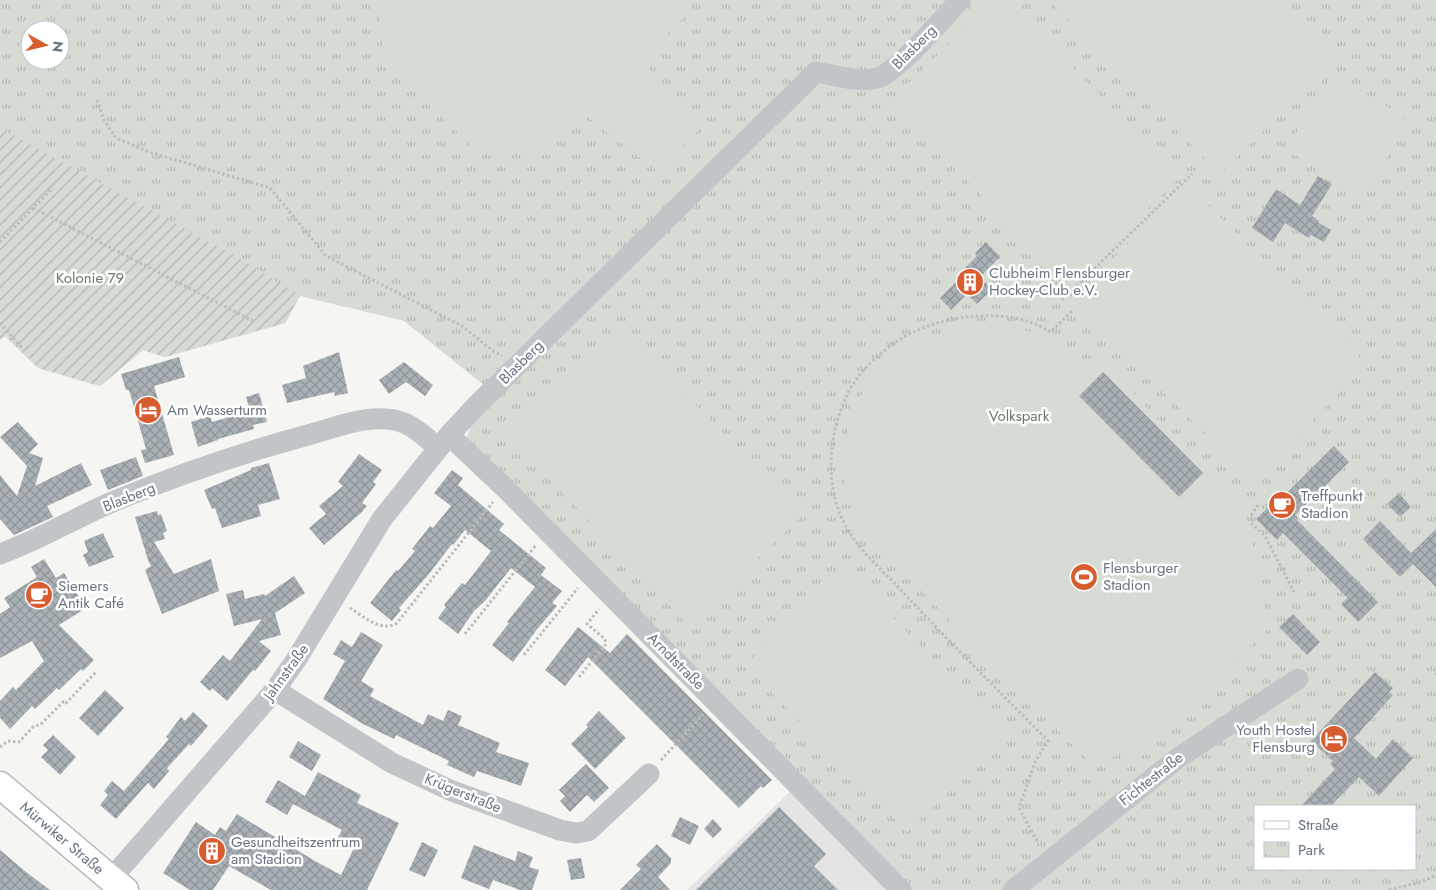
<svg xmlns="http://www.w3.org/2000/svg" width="1436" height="890" font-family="Jost,sans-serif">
	<defs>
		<pattern id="park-tufts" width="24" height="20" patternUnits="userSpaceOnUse" patternTransform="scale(1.25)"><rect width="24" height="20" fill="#d6dcd3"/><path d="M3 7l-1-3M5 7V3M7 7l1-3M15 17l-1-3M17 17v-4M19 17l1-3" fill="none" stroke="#b1b7b1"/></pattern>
		<pattern id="garden-furrows" width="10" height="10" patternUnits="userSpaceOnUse" patternTransform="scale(1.25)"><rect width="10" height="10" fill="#d6dcd3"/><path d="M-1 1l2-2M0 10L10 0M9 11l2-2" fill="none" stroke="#b1b7b1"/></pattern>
		<pattern id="building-cross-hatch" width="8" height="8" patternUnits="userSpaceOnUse" patternTransform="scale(1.25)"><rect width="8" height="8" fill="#aab1b6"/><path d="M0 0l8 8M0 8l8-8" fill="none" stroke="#8e9599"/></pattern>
	</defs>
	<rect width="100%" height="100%" fill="#f5f5f2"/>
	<!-- built -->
	<path fill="#e3e4e3" d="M 797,785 L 899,890 L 687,890 Z"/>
	<!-- park -->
	<path fill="url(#park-tufts)" fill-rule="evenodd" d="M 0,0 L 1436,0 L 1436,890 L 899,890 L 463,447 L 486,387 L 404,321 L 300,296 L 285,323 L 165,357 L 143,350 L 100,386 L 38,368 L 5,336 L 0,340 ZM 30,30 L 60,30 L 60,60 L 30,60 ZM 1255,806 L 1415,806 L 1415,869 L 1255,869 Z"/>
	<!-- garden -->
	<path fill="url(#garden-furrows)" d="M 0,128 L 246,262 L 300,296 L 285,323 L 165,357 L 143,350 L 100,386 L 38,368 L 5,336 L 0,340 Z"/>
	<!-- pitch -->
	<path fill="#d6dcd3" d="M 378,0 L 681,0 L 691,10 L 641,61 L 702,126 L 659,172 L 585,115 L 538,157 L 471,146 L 384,59 Z
		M 994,0 L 1008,0 L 1179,178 L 1068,286 L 890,101 Z
		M 1049,0 L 1283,0 L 1338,57 L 1220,174 Z
		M 1334,73 L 1410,122 L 1361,198 L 1286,149 Z
		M 1187,184 L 1367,365 L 1252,481 L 1072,300 Z
		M 620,325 L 802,516 L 688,625 L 507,434 Z
		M 1005,326 L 1039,334 L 1082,361 L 1096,356 L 1245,508 L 1269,628 L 1159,739 L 1092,765 L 859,527 L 846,492 L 842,452 L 856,403 L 879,367 L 920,340 L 970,328 Z
		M 845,568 L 1007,735 L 907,832 L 745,665 Z"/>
	<!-- building -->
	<path fill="url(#building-cross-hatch)" d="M 1318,176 L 1332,184 L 1312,216 L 1319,221 L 1318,222 L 1331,230 L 1324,242 L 1311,235 L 1309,238 L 1285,223 L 1273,242 L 1252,228 L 1276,189 L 1300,205 Z
		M 986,242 L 1000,257 L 980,277 L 992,289 L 977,304 L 967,294 L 951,310 L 940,298 L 963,275 L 960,273 L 977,256 L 975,253 Z
		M 339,352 L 348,393 L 335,396 L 334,392 L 287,403 L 282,385 L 306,378 L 303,366 Z
		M 179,357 L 185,377 L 154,386 L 174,455 L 145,463 L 141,450 L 146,449 L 129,390 L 126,390 L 121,374 Z
		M 404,362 L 433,385 L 425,396 L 406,382 L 389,394 L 379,380 Z
		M 1103,372 L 1203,473 L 1179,497 L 1079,396 Z
		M 259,393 L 267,422 L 253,425 L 254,429 L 218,439 L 218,440 L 198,447 L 191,422 L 210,416 L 212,422 L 250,411 L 246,397 Z
		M 18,422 L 38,444 L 29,453 L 43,458 L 35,486 L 81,463 L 92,485 L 47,506 L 53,517 L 14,535 L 0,519 L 0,475 L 17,496 L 27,466 L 0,437 Z
		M 1334,446 L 1349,462 L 1295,515 L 1298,518 L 1297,520 L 1378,602 L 1358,622 L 1341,604 L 1348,598 L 1283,533 L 1277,540 L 1256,519 L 1278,498 L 1280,500 Z
		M 359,454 L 382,470 L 373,482 L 376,484 L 362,503 L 367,506 L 361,513 L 324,545 L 309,528 L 326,514 L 319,506 L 343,486 L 338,482 Z
		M 136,457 L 143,476 L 108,490 L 100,470 Z
		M 269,463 L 280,499 L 258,505 L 261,516 L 222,528 L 215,508 L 212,509 L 204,490 L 251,470 L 251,468 Z
		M 452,470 L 463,478 L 458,485 L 504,524 L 499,530 L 546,568 L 541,575 L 562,591 L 552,603 L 557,606 L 538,628 L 513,662 L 492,645 L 509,623 L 507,622 L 535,587 L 511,568 L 485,601 L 474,611 L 458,634 L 438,618 L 446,607 L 444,605 L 462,583 L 465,585 L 491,551 L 465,530 L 453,545 L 452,544 L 429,574 L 399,608 L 401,610 L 392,621 L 370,603 L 396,570 L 398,571 L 415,551 L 412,549 L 430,526 L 433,528 L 451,506 L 434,493 Z
		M 1399,493 L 1411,507 L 1400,517 L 1387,504 Z
		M 157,511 L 158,515 L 161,514 L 167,531 L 163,533 L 165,539 L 154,542 L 174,574 L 211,559 L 219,591 L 162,614 L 145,570 L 151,566 L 148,560 L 135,517 Z
		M 1380,521 L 1411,553 L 1436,529 L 1436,587 L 1413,564 L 1400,577 L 1363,539 Z
		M 103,533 L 114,557 L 89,567 L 83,555 L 88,552 L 84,541 Z
		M 44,559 L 56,578 L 64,573 L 86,608 L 59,625 L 94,660 L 83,671 L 81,669 L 59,690 L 57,688 L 35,709 L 32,706 L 10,729 L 0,718 L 0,701 L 13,687 L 16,690 L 44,661 L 32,641 L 0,658 L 0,614 L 10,607 L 4,598 L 37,577 L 31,567 Z
		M 294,576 L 305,593 L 275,613 L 281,635 L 259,641 L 271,651 L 255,671 L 253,670 L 227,701 L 212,688 L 210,691 L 200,682 L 223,655 L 230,661 L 262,619 L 234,626 L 226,594 L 243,590 L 245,599 L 264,594 L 265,596 Z
		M 1293,614 L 1320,642 L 1307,655 L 1279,627 Z
		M 578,627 L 610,653 L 627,634 L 772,780 L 763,788 L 761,786 L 739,808 L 588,657 L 565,686 L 545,670 Z
		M 361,632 L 383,645 L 361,681 L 374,689 L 370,696 L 423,725 L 428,714 L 443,721 L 448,710 L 462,716 L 458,725 L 500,743 L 496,752 L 529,763 L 521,786 L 477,771 L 474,777 L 447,765 L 449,761 L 396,735 L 394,739 L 363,724 L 323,699 L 345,661 L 333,654 L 341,640 L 352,647 Z
		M 1375,672 L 1393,688 L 1389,692 L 1393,695 L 1354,738 L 1376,759 L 1393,739 L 1413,758 L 1379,796 L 1359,777 L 1331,806 L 1301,806 L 1335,769 L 1330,764 L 1333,761 L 1311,741 Z
		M 105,690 L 124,708 L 98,736 L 79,718 Z
		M 599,711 L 626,738 L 595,769 L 571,744 L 588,727 L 586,725 Z
		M 193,712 L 208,726 L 191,746 L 189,744 L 167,768 L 169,771 L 154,789 L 148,783 L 116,819 L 100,805 L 108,795 L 104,791 L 112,781 L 124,791 L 169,739 L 166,737 L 181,717 L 185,721 Z
		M 53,735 L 76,757 L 60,775 L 41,757 L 48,750 L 43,745 Z
		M 298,741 L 321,755 L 312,771 L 289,757 Z
		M 586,764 L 609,788 L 594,802 L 587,795 L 570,812 L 560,801 L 565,796 L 559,790 Z
		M 318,772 L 361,795 L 357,803 L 399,823 L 367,890 L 271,890 L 229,866 L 213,890 L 190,890 L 163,873 L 196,822 L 215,835 L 220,827 L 226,831 L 237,814 L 315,861 L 341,875 L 354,848 L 337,839 L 342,830 L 293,804 L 287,815 L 265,802 L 278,780 L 305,796 Z
		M 779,807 L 826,854 L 814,866 L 838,890 L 696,890 Z
		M 680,817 L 699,826 L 690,845 L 671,836 Z
		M 713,819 L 722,829 L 713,838 L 704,829 Z
		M 422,842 L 438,850 L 425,877 L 409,870 Z
		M 657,844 L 671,858 L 671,863 L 658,877 L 670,890 L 620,890 L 641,869 L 636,865 Z
		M 474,845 L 515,861 L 518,851 L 533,857 L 529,867 L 539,870 L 532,890 L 520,890 L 493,880 L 489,889 L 461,878 Z
		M 0,850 L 26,872 L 50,890 L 0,890 Z
		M 581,858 L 585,878 L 571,880 L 567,860 Z"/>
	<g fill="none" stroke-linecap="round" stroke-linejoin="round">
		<!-- major casing -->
		<g stroke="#b4b8bb" stroke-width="29">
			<path id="major" d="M 0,785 L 111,879 L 125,890"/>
		</g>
		<!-- path -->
		<path stroke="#bbbdbf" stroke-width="3" stroke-dasharray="2.5 2.5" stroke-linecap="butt" d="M 97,100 L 104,120 L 116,138 L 149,152 L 270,188 L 326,256 L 462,326 L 493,351 L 502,356
			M 33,208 L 253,321
			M 0,242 L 53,188
			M 1062,300 L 1192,174
			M 0,323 L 23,349
			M 1258,505 L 1252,514 L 1251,523 L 1265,536 L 1294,592
			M 350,608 C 363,616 381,633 397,623 L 493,502
			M 465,634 L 536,545
			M 524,655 L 578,588
			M 1435,674 L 1436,674
			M 579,677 L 606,644 L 605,639 L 587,624 L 599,609
			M 0,747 L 8,741 L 19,742 L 33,727 L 41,724 L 64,701 L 66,703 L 96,672
			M 661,760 L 704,714
			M 1037,841 L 1019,808 L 1035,762 L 1048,741 C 998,690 948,641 900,589 C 878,566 853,545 841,516 C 824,477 830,428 849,391 C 860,370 880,353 899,340 C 933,318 988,309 1027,321 C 1035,323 1043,328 1051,332 L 1073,310
			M 1389,890 L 1421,882 L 1436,875"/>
		<!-- minor -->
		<path stroke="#c1c5c8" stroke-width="21" d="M 449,435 L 505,488 L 901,890
			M 0,554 C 39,540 73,519 110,503 C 174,476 241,453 308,435 C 333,428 360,417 386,419 C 409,420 422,434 438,448
			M 275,690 L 392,763 L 452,791 L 560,830 L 576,833 L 588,831 L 649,774
			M 111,879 L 275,690 L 296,660 L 382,519 L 449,435 L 478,404 L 816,72 C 835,75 858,83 877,78 C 897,73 943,18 960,0
			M 1013,890 L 1178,758 L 1298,679"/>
		<!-- major -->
		<use href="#major" stroke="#fff" stroke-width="26"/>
	</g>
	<!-- icons -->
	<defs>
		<g id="building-disc" transform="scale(1.4375)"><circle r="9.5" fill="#d75c30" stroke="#fff"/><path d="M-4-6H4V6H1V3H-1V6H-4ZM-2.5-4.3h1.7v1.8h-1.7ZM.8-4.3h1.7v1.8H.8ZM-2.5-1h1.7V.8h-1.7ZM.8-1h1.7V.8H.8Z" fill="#fff"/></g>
		<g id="hotel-disc" transform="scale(1.4375)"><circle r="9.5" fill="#d75c30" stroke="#fff"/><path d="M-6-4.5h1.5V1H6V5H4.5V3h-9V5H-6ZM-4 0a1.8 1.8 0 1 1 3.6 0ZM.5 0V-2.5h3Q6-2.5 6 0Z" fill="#fff"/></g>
		<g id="cafe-disc" transform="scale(1.4375)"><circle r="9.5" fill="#d75c30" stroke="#fff"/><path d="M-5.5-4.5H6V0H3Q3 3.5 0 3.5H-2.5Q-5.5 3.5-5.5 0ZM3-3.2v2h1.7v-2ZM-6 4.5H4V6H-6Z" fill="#fff"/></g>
		<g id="stadium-disc" transform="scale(1.4375)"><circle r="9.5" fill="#d75c30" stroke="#fff"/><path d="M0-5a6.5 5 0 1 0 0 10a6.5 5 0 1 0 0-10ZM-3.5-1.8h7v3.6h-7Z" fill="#fff"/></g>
	</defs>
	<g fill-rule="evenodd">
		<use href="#building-disc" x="970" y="282"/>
		<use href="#hotel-disc" x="148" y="410"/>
		<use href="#cafe-disc" x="1282" y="505"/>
		<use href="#stadium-disc" x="1084" y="577"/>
		<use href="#cafe-disc" x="39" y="595"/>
		<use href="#hotel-disc" x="1334" y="739"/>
		<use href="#building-disc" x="212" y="851"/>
	</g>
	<g text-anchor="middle" stroke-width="5" stroke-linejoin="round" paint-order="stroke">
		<!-- street labels -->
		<g font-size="15" fill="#667481" stroke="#fff">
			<text transform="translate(914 47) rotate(-45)" y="5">Blasberg</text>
			<text transform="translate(521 362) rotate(-45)" y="5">Blasberg</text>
			<text transform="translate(129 497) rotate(-22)" y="5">Blasberg</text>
			<text transform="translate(676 661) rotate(45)" y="5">Arndtstraße</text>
			<text transform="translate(286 672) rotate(-54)" y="5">Jahnstraße</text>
			<text transform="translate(1151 779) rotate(-38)" y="5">Fichtestraße</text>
			<text transform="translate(463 793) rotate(22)" y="5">Krügerstraße</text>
			<text transform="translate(62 838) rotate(40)" y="5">Mürwiker Straße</text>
		</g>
		<!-- poi labels -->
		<g font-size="15" fill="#667481" stroke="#fff" text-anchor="start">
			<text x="989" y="278">Clubheim Flensburger<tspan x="989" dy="17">Hockey-Club e.V.</tspan></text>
			<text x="167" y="415">Am Wasserturm</text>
			<text x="1301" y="501">Treffpunkt<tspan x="1301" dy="17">Stadion</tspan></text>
			<text x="1103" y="573">Flensburger<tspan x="1103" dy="17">Stadion</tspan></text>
			<text x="58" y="591">Siemers<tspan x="58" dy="17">Antik Café</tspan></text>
			<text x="1315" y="735" text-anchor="end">Youth Hostel<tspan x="1315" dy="17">Flensburg</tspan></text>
			<text x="231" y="847">Gesundheitszentrum<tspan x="231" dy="17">am Stadion</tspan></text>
		</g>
		<!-- park labels -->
		<g font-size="15" fill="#687964" stroke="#fff">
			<text x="90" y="283">Kolonie 79</text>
			<text x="1019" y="421">Volkspark</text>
		</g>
	</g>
	<!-- legend -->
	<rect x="1254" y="805" width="162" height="65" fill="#ffffff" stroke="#c2c7cd"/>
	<rect x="1264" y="821" width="25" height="8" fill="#ffffff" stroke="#c2c7cd"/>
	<text x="1298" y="830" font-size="15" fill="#667481">Straße</text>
	<rect x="1264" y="842" width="25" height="15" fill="url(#park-tufts)" stroke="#c2c7cd"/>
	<text x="1298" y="855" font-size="15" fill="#667481">Park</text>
	<!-- north arrow -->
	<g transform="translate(45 45) rotate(98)"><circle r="24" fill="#ffffff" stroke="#c2c7cd"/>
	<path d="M0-4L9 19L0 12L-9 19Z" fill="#d75c30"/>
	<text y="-8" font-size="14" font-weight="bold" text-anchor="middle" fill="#667481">N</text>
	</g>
</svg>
